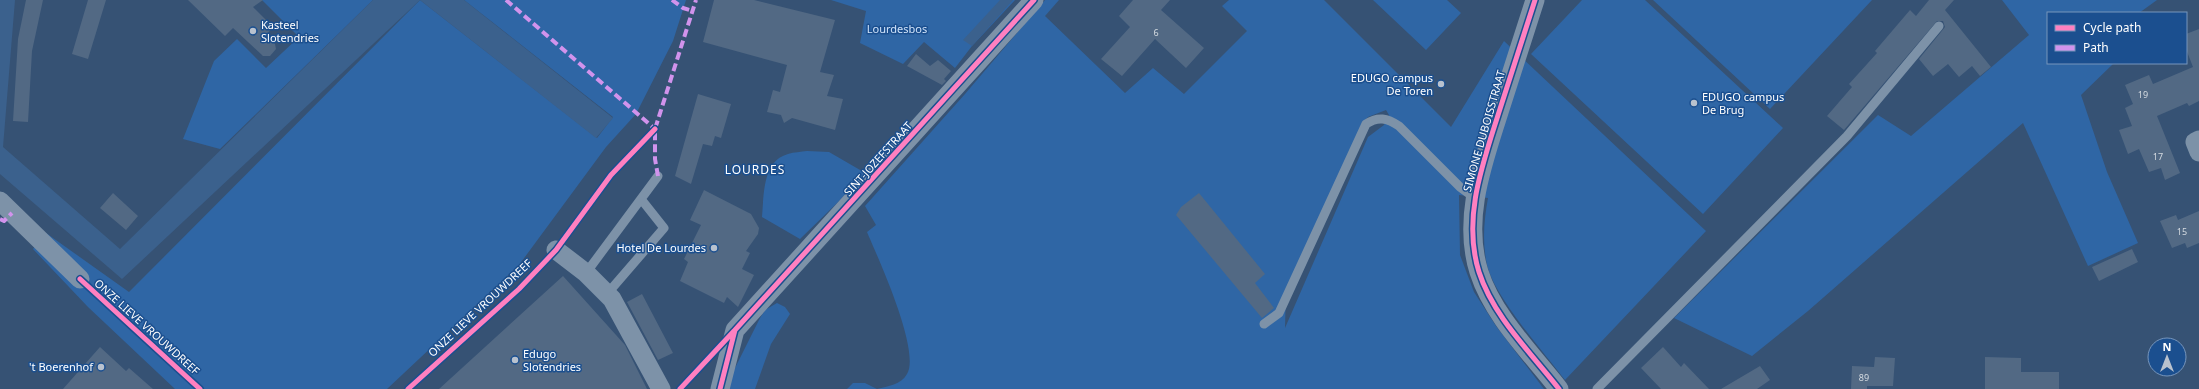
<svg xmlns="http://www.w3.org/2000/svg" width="2199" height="389" font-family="'Noto Sans',sans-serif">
	<rect width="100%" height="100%" fill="#365274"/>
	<!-- green -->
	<path fill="#2f66a5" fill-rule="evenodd" d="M 262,0 L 373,0 L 220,149 L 183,139 L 214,61 L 237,39 L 266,68 L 299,37 Z
		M 420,0 L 597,138 L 613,117 L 464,0 L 686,0 L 673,41 L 636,114 L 606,147 L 519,265 L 387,389 L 175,389 L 88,307 L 33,249 L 46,233 L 129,292 Z
		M 831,0 L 1015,0 L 972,46 L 955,68 L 924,42 L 903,64 L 860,43 L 866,11 Z
		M 1045,0 L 1059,0 L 1045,16 L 1125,93 L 1153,68 L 1184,94 L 1247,31 L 1222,6 L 1229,0 L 1324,0 L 1451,127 L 1504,41 L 1706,231 L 1565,380 C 1544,352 1495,298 1487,265 C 1482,242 1484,220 1488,198 L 1459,195 L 1460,255 L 1474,292 L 1496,326 L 1544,389 L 877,389 C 888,386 901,385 907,374 C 921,351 878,258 867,232 L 876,225 L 865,206 L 965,94 ZM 1386,110 L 1389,115 L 1384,125 L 1368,137 L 1285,328 L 1286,290 L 1362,124 L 1368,117 Z
		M 1373,0 L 1447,0 L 1461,13 L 1426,50 Z
		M 1582,0 L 1645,0 L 1783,128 L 1703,214 L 1531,54 Z
		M 1653,0 L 1872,0 L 1770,109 Z
		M 2002,0 L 2157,0 L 2139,13 L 2048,13 L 2048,63 L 2114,63 L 2081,95 L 2107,172 L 2138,243 L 2088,266 L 2023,123 L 1808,311 L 1752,356 L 1674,318 L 1878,115 L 1911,136 L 2029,35 Z
		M 807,151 L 829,152 L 867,174 L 800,239 L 762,217 C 764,196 762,161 788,154 C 794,152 801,152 807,151 Z
		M 777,303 L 785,307 L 790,314 L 771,344 L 755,389 L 729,389 L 730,378 L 760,318 L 765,310 Z
		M 853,383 L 865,383 L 877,389 L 847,389 Z"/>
	<!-- water -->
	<path fill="#3b618d" d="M 0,0 L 15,0 L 3,147 L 120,249 L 373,0 L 464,0 L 613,118 L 596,138 L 420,0 L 122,279 L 0,174 Z
		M 1000,0 L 1013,0 L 972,46 L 963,40 Z"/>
	<!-- building -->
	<path fill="#526984" d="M 26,0 L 43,0 L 32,51 L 28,122 L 13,121 L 18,39 Z
		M 88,0 L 106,0 L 88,59 L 72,54 Z
		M 188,0 L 263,0 L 253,7 L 273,27 L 266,35 L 275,44 L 276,49 L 270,56 L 263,56 L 233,28 L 225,36 Z
		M 714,0 L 754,0 L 835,20 L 820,72 L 834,75 L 827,96 L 843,99 L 835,130 L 792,118 L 784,123 L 781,115 L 767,112 L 773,90 L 780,92 L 787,65 L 703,42 Z
		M 1133,0 L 1170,0 L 1161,10 L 1204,48 L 1186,68 L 1155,39 L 1122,76 L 1101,59 L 1130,27 L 1119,16 Z
		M 1929,0 L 1954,0 L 1945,10 L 1991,67 L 1980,76 L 1972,66 L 1959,77 L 1948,64 L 1933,76 L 1919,59 L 1945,27 L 1943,21 L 1937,21 L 1844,130 L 1827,116 L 1852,87 L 1849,84 L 1877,53 L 1875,51 L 1910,10 L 1916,16 Z
		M 2199,29 L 2199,101 L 2189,106 L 2187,103 L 2157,116 L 2180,173 L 2165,180 L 2161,168 L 2149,172 L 2139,149 L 2128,154 L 2119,130 L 2132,126 L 2125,108 L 2133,104 L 2125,85 L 2149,75 L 2153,84 L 2193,67 L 2186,49 L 2186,34 Z
		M 916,54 L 930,66 L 938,60 L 951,71 L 944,79 L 946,81 L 942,85 L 907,66 Z
		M 698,94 L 731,104 L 721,138 L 715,136 L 712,146 L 703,144 L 691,184 L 675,176 Z
		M 704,190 L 751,214 L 759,228 L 758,234 L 746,251 L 750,253 L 742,269 L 754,275 L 738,307 L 727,297 L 724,303 L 680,281 L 688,262 L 684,259 L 701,225 L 690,220 Z
		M 113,193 L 138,216 L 126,230 L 100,208 Z
		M 1199,193 L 1265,274 L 1255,283 L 1274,308 L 1262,318 L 1176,215 L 1181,207 Z
		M 2199,211 L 2199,243 L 2187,248 L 2185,243 L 2172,248 L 2160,221 L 2176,215 L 2178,220 Z
		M 2132,249 L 2138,262 L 2099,281 L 2092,267 Z
		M 563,276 L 625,345 L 647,389 L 439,389 Z
		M 642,294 L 673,353 L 658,360 L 627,302 Z
		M 100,347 L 126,371 L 129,368 L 153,389 L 63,389 Z
		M 1663,347 L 1681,367 L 1684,363 L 1709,389 L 1661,389 L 1641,368 Z
		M 1875,357 L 1895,358 L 1893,386 L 1867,386 L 1867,389 L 1851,389 L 1852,366 L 1874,367 Z
		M 1985,357 L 2021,358 L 2021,372 L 2059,372 L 2059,389 L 1985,389 Z
		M 1760,366 L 1770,380 L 1757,389 L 1721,389 Z"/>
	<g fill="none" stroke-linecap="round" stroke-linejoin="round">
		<!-- lane -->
		<path stroke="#7d92a8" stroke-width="9" d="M 586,273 L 658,176
			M 607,294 L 664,228 L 641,199
			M 1264,324 L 1279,313 L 1366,124 C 1378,116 1387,118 1399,126 L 1460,187 L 1475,198
			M 1597,389 L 1847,136 L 1939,26"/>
		<!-- street -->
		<path stroke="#7d92a8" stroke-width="19" d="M 1535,0 C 1523,37 1511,75 1499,112 C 1483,163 1462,218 1479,272 C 1493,316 1531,353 1559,389
			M 2199,140 L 2195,142 L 2199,152
			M 0,201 L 80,279
			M 556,250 L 586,273 L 612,299 L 661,389
			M 720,389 L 735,330 L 1034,0"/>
		<!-- quiet -->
		<path stroke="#d193ec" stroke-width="4" stroke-dasharray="8 4" stroke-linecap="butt" d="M 506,0 L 655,129
			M 672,0 L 683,8 L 693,11
			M 658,176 L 655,159 L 655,129 L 696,0
			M 0,219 L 4,221 L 12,213"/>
		<!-- cycleway casing -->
		<g stroke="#1b4f8f" stroke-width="8">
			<path id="cycleway" d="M 1535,0 C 1523,37 1511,75 1499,112 C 1483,163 1462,218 1479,272 C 1493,316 1531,353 1559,389
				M 80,279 L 200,389
				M 408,389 L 519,289 L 556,250 L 611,175 L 655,129
				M 680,389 L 734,331
				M 720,389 L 735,330 L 1034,0"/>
		</g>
		<!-- cycleway -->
		<use href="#cycleway" stroke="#ff80c0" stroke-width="5"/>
	</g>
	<!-- markers -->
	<g fill="#b9c2ce" stroke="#1b4f8f" stroke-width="1.5">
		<circle cx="253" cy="31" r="4"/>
		<circle cx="1441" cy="84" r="4"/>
		<circle cx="1694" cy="103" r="4"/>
		<circle cx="714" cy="248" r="4"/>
		<circle cx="515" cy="360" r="4"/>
		<circle cx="101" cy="367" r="4"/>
	</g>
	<g text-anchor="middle" stroke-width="3" stroke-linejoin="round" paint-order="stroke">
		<!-- number labels -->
		<g font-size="9" fill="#d4dae0">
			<text x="1156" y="36">6</text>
			<text x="2143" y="98">19</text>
			<text x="2158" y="160">17</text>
			<text x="2182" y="235">15</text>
			<text x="1864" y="381">89</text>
		</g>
		<!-- poi labels -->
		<g font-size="11" fill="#fff" stroke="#1b4f8f" text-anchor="start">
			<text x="261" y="29">Kasteel<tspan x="261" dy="13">Slotendries</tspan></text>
			<text x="1433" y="82" text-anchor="end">EDUGO campus<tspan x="1433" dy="13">De Toren</tspan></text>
			<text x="1702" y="101">EDUGO campus<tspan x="1702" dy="13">De Brug</tspan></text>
			<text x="706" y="252" text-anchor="end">Hotel De Lourdes</text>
			<text x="523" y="358">Edugo<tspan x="523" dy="13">Slotendries</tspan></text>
			<text x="93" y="371" text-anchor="end">'t Boerenhof</text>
		</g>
		<!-- park labels -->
		<g font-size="11" fill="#cfe3fa" stroke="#1b4f8f">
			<text x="897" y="33">Lourdesbos</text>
		</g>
		<!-- street labels -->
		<g font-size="11" fill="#fff" stroke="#1b4f8f">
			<text transform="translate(1484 131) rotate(-74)" y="4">SIMONE DUBOISSTRAAT</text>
			<text transform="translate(878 159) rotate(-48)" y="4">SINT-JOZEFSTRAAT</text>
			<text transform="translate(480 308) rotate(-43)" y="4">ONZE LIEVE VROUWDREEF</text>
			<text transform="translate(147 327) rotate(42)" y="4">ONZE LIEVE VROUWDREEF</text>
		</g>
		<!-- neighbourhood labels -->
		<g font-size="12" letter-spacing="1" fill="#fff" stroke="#1b4f8f">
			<text x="755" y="174">LOURDES</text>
		</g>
	</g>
	<!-- legend -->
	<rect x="2047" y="12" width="140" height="52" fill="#1b4f8f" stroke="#7695bc"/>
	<rect x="2055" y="25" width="20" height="6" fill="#ff80c0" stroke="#7695bc"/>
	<text x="2083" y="32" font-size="12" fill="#ffffff">Cycle path</text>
	<rect x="2055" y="45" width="20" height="6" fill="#d193ec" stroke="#7695bc"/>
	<text x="2083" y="52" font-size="12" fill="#ffffff">Path</text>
	<!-- north arrow -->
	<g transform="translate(2167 357)"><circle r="19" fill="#1b4f8f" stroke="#7695bc"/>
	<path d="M0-3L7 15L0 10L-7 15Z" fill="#b9c2ce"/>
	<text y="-6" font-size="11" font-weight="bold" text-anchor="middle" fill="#ffffff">N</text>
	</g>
</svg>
